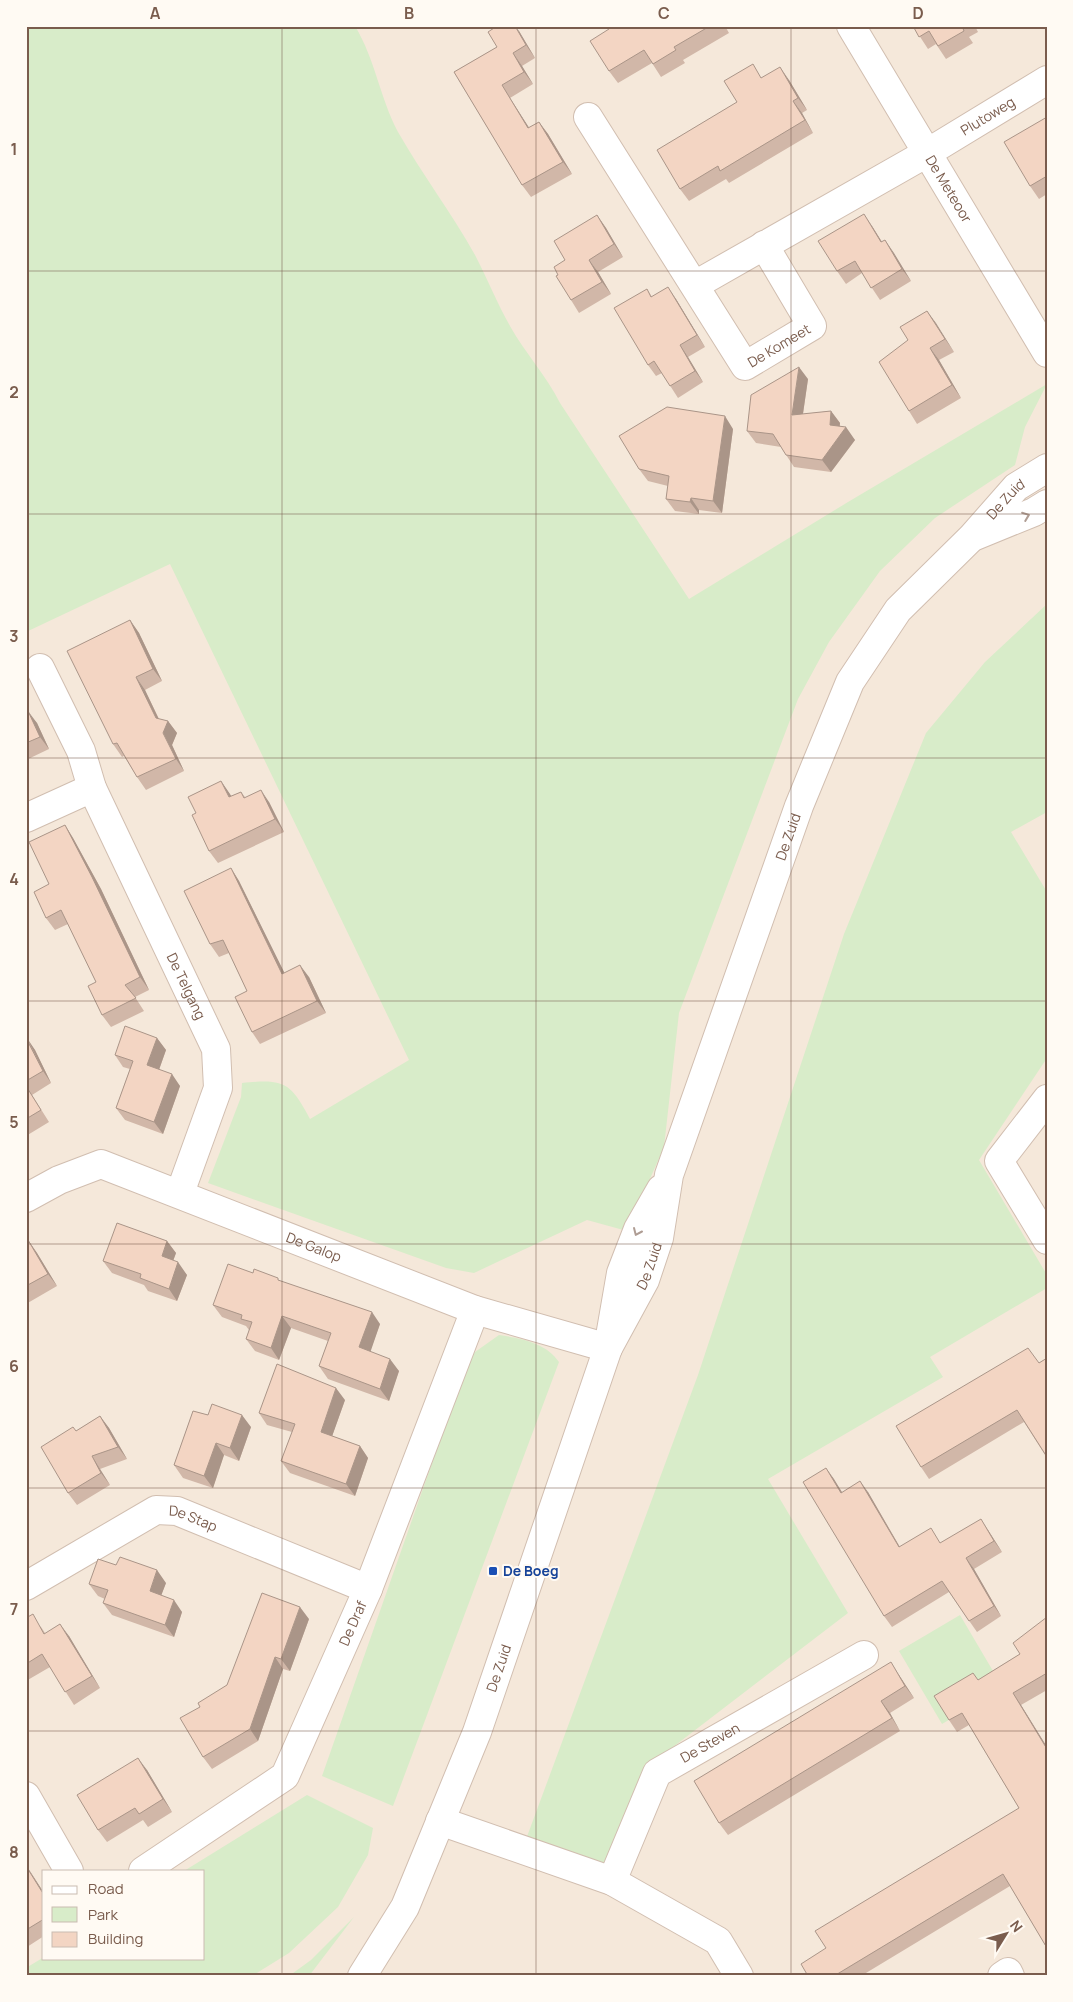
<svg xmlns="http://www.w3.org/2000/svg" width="1073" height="2002" font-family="Manrope,sans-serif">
	<rect width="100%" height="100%" fill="#fdf6ec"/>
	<!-- residential -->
	<path fill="#f5e8da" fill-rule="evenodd" d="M 147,26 L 1047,26 L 1047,1976 L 26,1976 L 26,507 ZM 44,1871 L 204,1871 L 204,1958 L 44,1958 Z"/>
	<!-- green -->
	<path fill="#d8ecc9" d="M 26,26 L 355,26 C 375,59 380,98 398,132 C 422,174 451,212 475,255 C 487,278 497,303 510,326 C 525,353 546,375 560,403 L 689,599 L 848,502 L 1047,384 L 1025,427 L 1015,465 L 935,518 L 880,571 L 829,642 L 798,699 L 679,1013 L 664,1147 L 627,1231 L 587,1220 L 474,1273 L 446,1268 L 208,1183 L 241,1097 L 242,1083 C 283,1079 290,1081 310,1119 L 409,1060 L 170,564 L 26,632 Z
		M 1047,604 L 1047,812 L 1011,832 L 1047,892 L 1047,1058 L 979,1160 L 1047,1275 L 1047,1288 L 930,1357 L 943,1377 L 768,1479 L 848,1613 L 660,1757 L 609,1871 L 525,1842 L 698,1375 L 844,934 L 926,733 L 985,662 Z
		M 499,1335 C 520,1338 547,1343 559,1362 L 393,1806 L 322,1776 L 464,1372 L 475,1352 Z
		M 960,1615 L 1003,1688 L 942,1724 L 899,1651 Z
		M 307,1795 L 373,1828 L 368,1855 L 338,1907 L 289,1953 L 252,1976 L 26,1976 L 26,1968 L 44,1957 L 204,1958 L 204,1871 L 184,1871 Z
		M 354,1917 L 309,1976 L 289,1976 L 311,1960 Z"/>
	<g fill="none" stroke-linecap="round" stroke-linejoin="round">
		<!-- minor casing -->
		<g stroke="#d1beb0" stroke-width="30">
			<g id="minor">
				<path id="s1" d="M 851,26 L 1047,353"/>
				<path id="s2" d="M 588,117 L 745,366 L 812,326 L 764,245"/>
				<path id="s3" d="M 695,285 L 927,153 L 1047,80"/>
				<path d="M 40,668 L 81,751 L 92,788"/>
				<path id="s4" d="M 26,818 L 92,788 L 216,1049 L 218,1088 L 180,1193"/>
				<path d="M 1047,1099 L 999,1161 L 1047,1240"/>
				<path id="s5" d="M 26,1198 L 59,1180 L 101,1164 L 475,1310 L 608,1348"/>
				<path id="s6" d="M 26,1586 L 156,1510 L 177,1511 L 368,1589"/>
				<path d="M 26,1796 L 69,1871"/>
				<path d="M 440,1821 L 612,1881 L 718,1941 L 739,1976"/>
				<path id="s7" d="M 143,1871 L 285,1776 L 368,1589 L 475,1310"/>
				<path id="s8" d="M 612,1881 L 657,1773 L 864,1655"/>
				<path d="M 1002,1976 L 1008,1972 L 1010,1976"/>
			</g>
		</g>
		<!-- tertiary casing -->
		<g stroke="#d1beb0" stroke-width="30">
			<g id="tertiary">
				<path d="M 975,536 L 1034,512 L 1047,504"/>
				<path id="s9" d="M 608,1348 L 645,1280 L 659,1238 L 669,1175 L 799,806 L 850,682 L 898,610 L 972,537 L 1016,487 L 1047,468"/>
				<path id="s10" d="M 362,1976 L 405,1907 L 477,1732 L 608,1348 L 621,1273 L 638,1229 L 661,1189"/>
			</g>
		</g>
		<!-- minor -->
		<use href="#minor" stroke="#fff" stroke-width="28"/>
		<!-- tertiary -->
		<use href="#tertiary" stroke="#fff" stroke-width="28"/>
	</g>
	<!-- wall -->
	<path fill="#d1b7a8" d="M 607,26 L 725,26 L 729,33 L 683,60 L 685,63 L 661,77 L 652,63 L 618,83 L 609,71 L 609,29 Z
		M 913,26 L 975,26 L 978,32 L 969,37 L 973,43 L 946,59 L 936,44 L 928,49 Z
		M 519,31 L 535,58 L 522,66 L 533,84 L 510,98 L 529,128 L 539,122 L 548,134 L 572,174 L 531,197 L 522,185 L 454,72 L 497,47 Z
		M 762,78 L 789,80 L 807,110 L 802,113 L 813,133 L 729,183 L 726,179 L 689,201 L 680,189 L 737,102 Z
		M 1047,117 L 1047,194 L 1039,199 L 1030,186 Z
		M 597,215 L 606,228 L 623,257 L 598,272 L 611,294 L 579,313 L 571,300 L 558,275 L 565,260 Z
		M 872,226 L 882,242 L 885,240 L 911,281 L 880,300 L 862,273 L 846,284 L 837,271 Z
		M 647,289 L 652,297 L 676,299 L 705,347 L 688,357 L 703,382 L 678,398 L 662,373 L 656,376 L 648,365 Z
		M 927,311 L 954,352 L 939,360 L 961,398 L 917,424 L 909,411 Z
		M 808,379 L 803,414 L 831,411 L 840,423 L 840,426 L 855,440 L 831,472 L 794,467 L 781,447 L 756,443 L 747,431 Z
		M 733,429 L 722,513 L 699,510 L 699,514 L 675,511 L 666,499 L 668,486 L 648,481 L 639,469 Z
		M 130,620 L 139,633 L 162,681 L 145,690 L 159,719 L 168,721 L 177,733 L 172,745 L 184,771 L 146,790 L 137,777 L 124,756 L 122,757 L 113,744 Z
		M 26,712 L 37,723 L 49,749 L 26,760 Z
		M 221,781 L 231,796 L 241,792 L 245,797 L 269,802 L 284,832 L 218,863 L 209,851 Z
		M 65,825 L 73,838 L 101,889 L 149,990 L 135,997 L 144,1011 L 111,1027 L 102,1015 L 96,982 L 68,924 L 55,930 L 46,918 L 49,884 Z
		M 231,868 L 239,881 L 284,973 L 309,977 L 326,1013 L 260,1044 L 252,1032 L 247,991 L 229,953 L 219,957 L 210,944 Z
		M 26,1038 L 35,1050 L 51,1083 L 32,1095 L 49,1122 L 26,1136 Z
		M 157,1038 L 166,1050 L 159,1070 L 180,1086 L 163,1134 L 125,1120 L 116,1108 L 130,1069 L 123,1067 L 115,1055 Z
		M 28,1240 L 37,1253 L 57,1286 L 26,1304 L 26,1241 Z
		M 167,1241 L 176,1253 L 173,1261 L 187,1275 L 177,1301 L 148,1291 L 144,1285 L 112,1273 L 103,1261 Z
		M 253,1273 L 280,1281 L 380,1324 L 370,1351 L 399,1371 L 389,1401 L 328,1379 L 319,1366 L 328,1341 L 291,1328 L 279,1360 L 255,1351 L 246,1339 L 249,1330 L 246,1326 L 222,1317 L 213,1305 Z
		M 1047,1358 L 1047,1458 L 1024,1422 L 929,1479 L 921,1467 L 1039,1363 Z
		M 345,1400 L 332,1436 L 360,1446 L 368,1458 L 355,1496 L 290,1473 L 281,1461 L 292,1432 L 267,1425 L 259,1413 Z
		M 193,1411 L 251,1427 L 239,1461 L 224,1455 L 213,1488 L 183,1478 L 174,1465 Z
		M 100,1416 L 109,1428 L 127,1459 L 100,1469 L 110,1485 L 77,1505 L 68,1493 L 76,1431 Z
		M 826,1468 L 842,1492 L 868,1492 L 900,1547 L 941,1543 L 988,1530 L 1002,1552 L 974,1569 L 1001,1616 L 977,1632 L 949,1592 L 892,1627 L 884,1616 Z
		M 166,1583 L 161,1595 L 182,1612 L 174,1637 L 112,1615 L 103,1603 L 105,1599 L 98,1596 L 89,1584 Z
		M 1047,1617 L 1047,1690 L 1021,1705 L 1047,1747 L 1047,1948 L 1010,1886 L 861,1976 L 808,1976 L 826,1948 L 1019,1808 L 969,1725 L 957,1732 L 949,1720 L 973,1673 L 978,1680 L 1020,1654 Z
		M 26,1618 L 41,1627 L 45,1633 L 69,1636 L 100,1688 L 74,1705 L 50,1667 L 26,1681 Z
		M 309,1619 L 290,1671 L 283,1669 L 258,1741 L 212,1769 L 203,1757 L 200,1707 Z
		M 899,1675 L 914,1698 L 890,1713 L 900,1731 L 728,1835 L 719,1823 Z
		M 147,1770 L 172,1812 L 148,1827 L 143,1820 L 107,1842 L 98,1830 Z
		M 26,1865 L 44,1893 L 44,1936 L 27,1947 L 26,1946 Z"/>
	<!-- shaded-wall -->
	<path fill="#aa9588" d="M 515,26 L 519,31 L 535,58 L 526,45 Z
		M 513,53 L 522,66 L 533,84 L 524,72 Z
		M 780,67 L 789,80 L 807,110 L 798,98 Z
		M 502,85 L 510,98 L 537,140 L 528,128 Z
		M 793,101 L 802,113 L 813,133 L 805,120 Z
		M 539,122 L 548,134 L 572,174 L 563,162 Z
		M 864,214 L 872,226 L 890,255 L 881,242 Z
		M 597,215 L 606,228 L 623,257 L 614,244 Z
		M 885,240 L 894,253 L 911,281 L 902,269 Z
		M 589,260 L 598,272 L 611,294 L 602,282 Z
		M 668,287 L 676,299 L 705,347 L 697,335 Z
		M 927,311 L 936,323 L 954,352 L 945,339 Z
		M 680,345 L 688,357 L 703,382 L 695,371 Z
		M 930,348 L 939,360 L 961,398 L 952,385 Z
		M 799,367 L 808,379 L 801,427 L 792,415 Z
		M 831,411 L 840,423 L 838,437 L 830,425 Z
		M 725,416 L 733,429 L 722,513 L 713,501 Z
		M 846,427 L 855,440 L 831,472 L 822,460 Z
		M 691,498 L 699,510 L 699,514 L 690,502 Z
		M 130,620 L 139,633 L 162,681 L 153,669 Z
		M 136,677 L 145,690 L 164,730 L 168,721 L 177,733 L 172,745 L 184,771 L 176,759 Z
		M 28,711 L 37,723 L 49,749 L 40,737 Z
		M 221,781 L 230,794 L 238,809 L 229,797 Z
		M 261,790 L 269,802 L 284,832 L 275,819 Z
		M 65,825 L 73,838 L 101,889 L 149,990 L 140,977 Z
		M 231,868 L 239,881 L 291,986 L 282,974 Z
		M 300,965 L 309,977 L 326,1013 L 317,1001 Z
		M 27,1038 L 35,1050 L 51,1083 L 43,1071 Z
		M 157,1038 L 166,1050 L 156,1078 L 147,1065 Z
		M 172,1074 L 180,1086 L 163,1134 L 154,1122 Z
		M 28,1240 L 37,1253 L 57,1286 L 48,1274 Z
		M 167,1241 L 176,1253 L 170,1269 L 162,1256 Z
		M 178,1262 L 187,1275 L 177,1301 L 169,1289 Z
		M 372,1312 L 380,1324 L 368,1359 L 359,1347 Z
		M 282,1316 L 291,1328 L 279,1360 L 271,1348 Z
		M 390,1359 L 399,1371 L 389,1401 L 380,1389 Z
		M 336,1388 L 345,1400 L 329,1445 L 321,1432 Z
		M 242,1415 L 251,1427 L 239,1461 L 230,1448 Z
		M 100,1416 L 109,1428 L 127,1459 L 118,1447 Z
		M 216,1443 L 224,1455 L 213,1488 L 204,1476 Z
		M 360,1446 L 368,1458 L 355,1496 L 346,1484 Z
		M 92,1456 L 100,1469 L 110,1485 L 101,1473 Z
		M 826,1468 L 834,1479 L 849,1504 L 841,1493 Z
		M 860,1481 L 868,1492 L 906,1558 L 899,1547 Z
		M 981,1519 L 1002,1552 L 994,1541 Z
		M 966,1558 L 974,1569 L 1001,1616 L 994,1606 Z
		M 157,1570 L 166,1583 L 158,1604 L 150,1591 Z
		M 174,1600 L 182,1612 L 174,1637 L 165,1625 Z
		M 300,1607 L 309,1619 L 290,1671 L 281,1659 Z
		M 60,1624 L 69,1636 L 100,1688 L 92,1676 Z
		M 275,1657 L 283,1669 L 258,1741 L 250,1729 Z
		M 891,1662 L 899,1675 L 914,1698 L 905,1686 Z
		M 1013,1693 L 1021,1705 L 1047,1747 L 1047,1749 Z
		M 881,1701 L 890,1713 L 900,1731 L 892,1718 Z
		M 138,1758 L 147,1770 L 172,1812 L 163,1799 Z
		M 26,1865 L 44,1893 L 44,1895 Z"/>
	<!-- building -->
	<path fill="#f3d5c3" stroke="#aa9588" d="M 497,26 L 515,26 L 526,45 L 513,53 L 524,72 L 502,85 L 528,128 L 539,122 L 563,162 L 522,185 L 454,72 L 497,47 L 488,32 Z
		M 607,26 L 710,26 L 674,47 L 676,50 L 653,64 L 644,50 L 609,71 L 590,41 L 609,29 Z
		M 913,26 L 962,26 L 964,31 L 938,46 L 929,31 L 919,37 Z
		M 753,64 L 761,78 L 780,67 L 798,98 L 793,101 L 805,120 L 720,171 L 718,166 L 680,189 L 657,150 L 737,102 L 724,81 Z
		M 1047,117 L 1047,176 L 1030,186 L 1004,142 Z
		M 864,214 L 881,242 L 885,240 L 902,269 L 871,288 L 855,261 L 837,271 L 818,241 Z
		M 597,215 L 614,244 L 589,260 L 602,282 L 571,300 L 556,276 L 558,275 L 554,267 L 565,260 L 554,241 Z
		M 668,287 L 697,335 L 680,345 L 695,371 L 670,386 L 654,361 L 648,365 L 614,308 L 647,289 L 651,297 Z
		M 927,311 L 945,339 L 930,348 L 952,385 L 909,411 L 879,362 L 908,340 L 900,327 Z
		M 799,367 L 792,415 L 831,411 L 830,425 L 846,427 L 822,460 L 786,455 L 773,434 L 747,431 L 751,395 Z
		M 667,407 L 725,416 L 713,501 L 691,498 L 690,502 L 666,499 L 669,476 L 639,469 L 619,436 Z
		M 130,620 L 153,669 L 136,677 L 156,718 L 168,721 L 163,733 L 176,759 L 137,777 L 117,743 L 113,744 L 67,651 Z
		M 28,711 L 40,737 L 26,743 L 26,712 Z
		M 221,781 L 229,797 L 241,792 L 244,798 L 261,790 L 275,819 L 209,851 L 192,815 L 196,813 L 188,797 Z
		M 65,825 L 92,877 L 140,977 L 125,985 L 136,998 L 102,1015 L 88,986 L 96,982 L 61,910 L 46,918 L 34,892 L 49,884 L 29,842 Z
		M 231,868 L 282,974 L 300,965 L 317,1001 L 252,1032 L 235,997 L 247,991 L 223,940 L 210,944 L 184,891 Z
		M 125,1026 L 157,1038 L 147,1065 L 172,1074 L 154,1122 L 116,1108 L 133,1061 L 115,1055 Z
		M 26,1038 L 43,1071 L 26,1081 Z
		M 26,1086 L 41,1110 L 26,1119 Z
		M 117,1223 L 167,1241 L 162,1256 L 178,1262 L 169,1289 L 140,1278 L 141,1274 L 103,1261 Z
		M 28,1240 L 48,1274 L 26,1286 L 26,1241 Z
		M 228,1264 L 253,1273 L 254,1269 L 278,1278 L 278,1280 L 372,1312 L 359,1347 L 390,1359 L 380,1389 L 319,1366 L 331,1333 L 282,1316 L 271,1348 L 246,1339 L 252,1322 L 241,1319 L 242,1315 L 213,1305 Z
		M 1028,1348 L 1039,1363 L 1047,1358 L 1047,1457 L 1017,1410 L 921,1467 L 896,1426 Z
		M 277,1364 L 336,1388 L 321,1432 L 360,1446 L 346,1484 L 281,1461 L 295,1424 L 259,1413 Z
		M 212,1404 L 242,1415 L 230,1448 L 216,1443 L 204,1476 L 174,1465 L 193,1411 L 208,1415 Z
		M 100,1416 L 118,1447 L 92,1456 L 101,1473 L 68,1493 L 41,1447 L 73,1427 L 76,1431 Z
		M 826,1468 L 841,1493 L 860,1481 L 899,1547 L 931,1528 L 940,1543 L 981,1519 L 994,1541 L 966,1558 L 994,1606 L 969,1621 L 942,1581 L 884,1616 L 803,1482 Z
		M 120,1557 L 157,1570 L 150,1591 L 174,1600 L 165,1625 L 103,1603 L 108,1590 L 89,1584 L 98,1559 L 116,1565 Z
		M 262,1593 L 300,1607 L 281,1659 L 275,1657 L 250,1729 L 203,1757 L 180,1718 L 200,1707 L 198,1703 L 227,1685 Z
		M 33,1614 L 44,1634 L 60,1624 L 92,1676 L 65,1692 L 42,1654 L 26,1664 L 26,1618 Z
		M 1047,1617 L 1047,1673 L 1013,1693 L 1047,1749 L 1047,1948 L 1003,1874 L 834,1976 L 808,1976 L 801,1964 L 826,1948 L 815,1931 L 1019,1808 L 962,1713 L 949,1720 L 934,1696 L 973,1673 L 978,1680 L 1020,1654 L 1013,1643 Z
		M 891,1662 L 905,1686 L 881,1701 L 892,1718 L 719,1823 L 694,1781 Z
		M 138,1758 L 163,1799 L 139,1814 L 135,1808 L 98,1830 L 77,1795 Z
		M 26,1866 L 44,1895 L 44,1919 L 26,1930 Z"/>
	<!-- one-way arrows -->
	<defs><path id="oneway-chevron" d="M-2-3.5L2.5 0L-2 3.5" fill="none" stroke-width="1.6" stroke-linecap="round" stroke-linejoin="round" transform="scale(1.25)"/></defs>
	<g stroke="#af9d94">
		<use href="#oneway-chevron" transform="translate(1026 516) rotate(-21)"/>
		<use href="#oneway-chevron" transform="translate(637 1232) rotate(114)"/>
	</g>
	<!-- grid -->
	<path fill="none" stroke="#7a5c4d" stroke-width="1" stroke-opacity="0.55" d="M 282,26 L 282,1976M 536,26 L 536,1976M 791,26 L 791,1976M 26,271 L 1047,271M 26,514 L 1047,514M 26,758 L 1047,758M 26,1001 L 1047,1001M 26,1244 L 1047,1244M 26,1488 L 1047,1488M 26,1731 L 1047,1731"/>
	<!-- markers -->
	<rect fill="#1a4fb4" stroke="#fffaf3" stroke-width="2" x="488" y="1566" width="10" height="10" rx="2.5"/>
	<g text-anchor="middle" stroke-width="4" stroke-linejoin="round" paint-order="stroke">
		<!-- street labels -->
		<g font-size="14" fill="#7a5c4d" stroke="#fffaf3">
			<text dy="5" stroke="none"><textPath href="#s3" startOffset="338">Plutoweg</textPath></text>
			<text dy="5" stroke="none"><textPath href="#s1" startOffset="190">De Meteoor</textPath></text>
			<text dy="5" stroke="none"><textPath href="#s2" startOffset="334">De Komeet</textPath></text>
			<text dy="5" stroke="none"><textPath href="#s9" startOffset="952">De Zuid</textPath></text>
			<text dy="5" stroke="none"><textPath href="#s9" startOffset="544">De Zuid</textPath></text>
			<text dy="5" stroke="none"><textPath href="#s4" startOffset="292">De Telgang</textPath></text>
			<text dy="5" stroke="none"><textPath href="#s5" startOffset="311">De Galop</textPath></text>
			<text dy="5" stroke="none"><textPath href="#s9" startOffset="92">De Zuid</textPath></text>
			<text dy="5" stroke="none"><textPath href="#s6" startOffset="189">De Stap</textPath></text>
			<text dy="5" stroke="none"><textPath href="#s7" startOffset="338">De Draf</textPath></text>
			<text dy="5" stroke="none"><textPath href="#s10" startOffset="338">De Zuid</textPath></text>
			<text dy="5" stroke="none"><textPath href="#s8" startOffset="178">De Steven</textPath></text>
		</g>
		<!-- transit labels -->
		<g font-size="14" font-weight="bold" fill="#164399" stroke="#fffaf3" text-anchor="start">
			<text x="503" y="1576">De Boeg</text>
		</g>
	</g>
	<!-- border -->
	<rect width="1073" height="2002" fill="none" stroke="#fffaf3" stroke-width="55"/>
	<!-- legend -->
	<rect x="42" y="1870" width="162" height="90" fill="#fffaf3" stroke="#cabbb1"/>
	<rect x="52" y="1886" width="25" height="8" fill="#ffffff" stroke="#cabbb1"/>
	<text x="88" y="1894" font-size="15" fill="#7a5c4d">Road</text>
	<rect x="52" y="1907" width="25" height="15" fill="#d8ecc9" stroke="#cabbb1"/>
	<text x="88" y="1920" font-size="15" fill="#7a5c4d">Park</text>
	<rect x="52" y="1932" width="25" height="15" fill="#f3d5c3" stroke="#cabbb1"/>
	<text x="88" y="1944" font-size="15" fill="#7a5c4d">Building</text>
	<!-- north arrow -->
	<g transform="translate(1006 1934) rotate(53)" stroke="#fffaf3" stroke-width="4" paint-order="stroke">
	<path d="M0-4L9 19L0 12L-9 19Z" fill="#7a5c4d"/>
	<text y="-8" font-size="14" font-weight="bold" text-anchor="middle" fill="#7a5c4d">N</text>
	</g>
	<rect x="28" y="28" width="1018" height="1946" fill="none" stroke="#7a5c4d" stroke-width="2"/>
	<g font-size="16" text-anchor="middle" font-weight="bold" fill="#7a5c4d">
		<text x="155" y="19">A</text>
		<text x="409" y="19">B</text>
		<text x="664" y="19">C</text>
		<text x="918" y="19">D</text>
		<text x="14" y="155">1</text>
		<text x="14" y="398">2</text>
		<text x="14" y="642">3</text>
		<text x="14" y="885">4</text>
		<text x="14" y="1128">5</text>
		<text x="14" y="1372">6</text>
		<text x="14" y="1615">7</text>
		<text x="14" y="1858">8</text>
	</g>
</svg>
